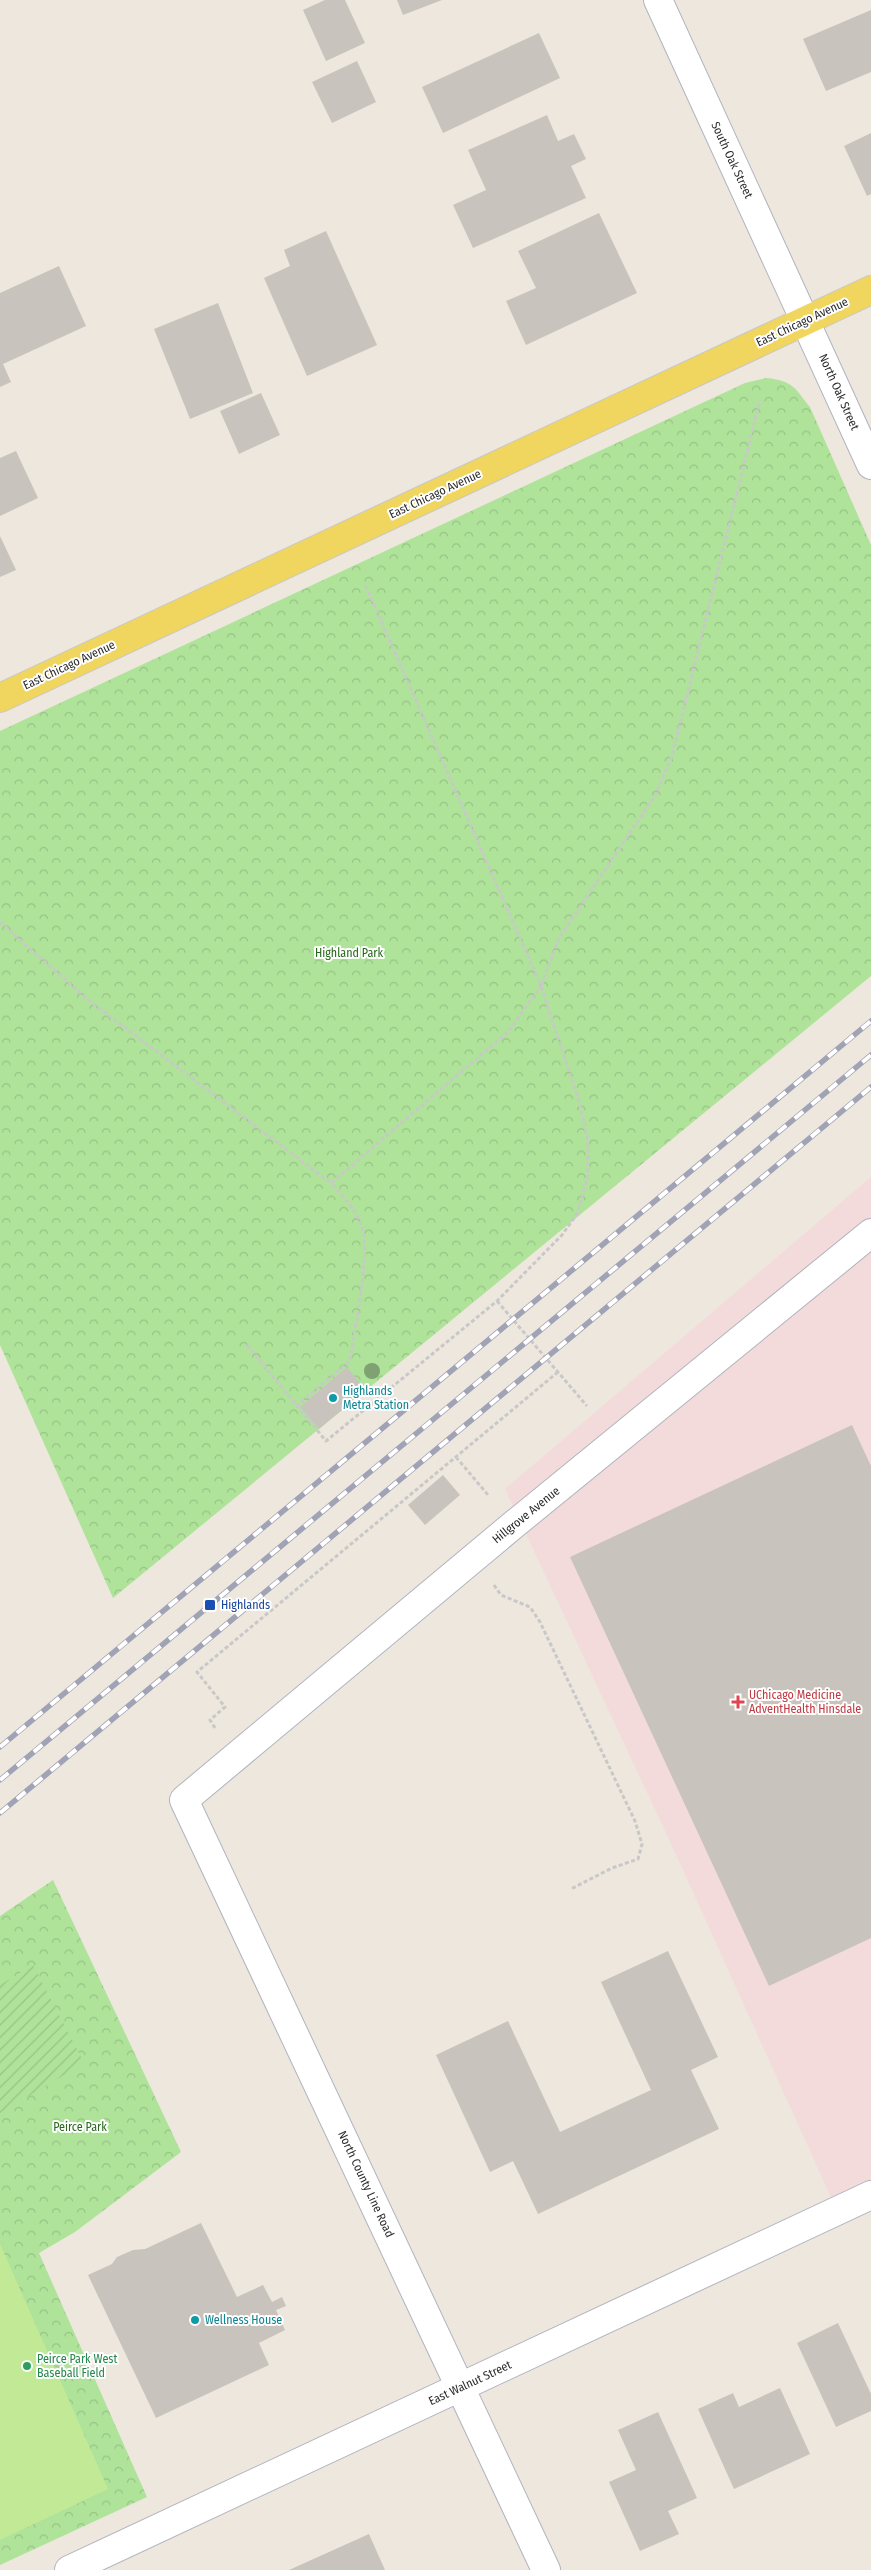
<svg xmlns="http://www.w3.org/2000/svg" width="871" height="2570" font-family="'Fira Sans Condensed',sans-serif">
	<defs>
		<pattern id="forest-crowns" width="20" height="18" patternUnits="userSpaceOnUse" patternTransform="scale(1.25)"><rect width="20" height="18" fill="#afe39a"/><path d="M2 6a3 3 0 1 1 6 0M12 15a3 3 0 1 1 6 0" fill="none" stroke="#97c385"/></pattern>
		<pattern id="garden-furrows" width="10" height="10" patternUnits="userSpaceOnUse" patternTransform="scale(1.25)"><rect width="10" height="10" fill="#afe39a"/><path d="M-1 1l2-2M0 10L10 0M9 11l2-2" fill="none" stroke="#97c385"/></pattern>
	</defs>
	<rect width="100%" height="100%" fill="#ede7dd"/>
	<!-- medical -->
	<path fill="#f3dbdb" d="M 871,1177 L 871,2187 L 834,2204 L 673,1848 L 505,1489 Z"/>
	<!-- forest -->
	<path fill="url(#forest-crowns)" d="M 766,378 C 793,381 794,387 810,407 L 871,545 L 871,976 L 113,1598 L 0,1345 L 0,731 L 745,383 Z
		M 53,1880 L 181,2152 L 75,2232 L 39,2253 L 147,2497 L 0,2565 L 0,1916 Z"/>
	<!-- garden -->
	<path fill="url(#garden-furrows)" d="M 33,1965 L 84,2063 L 0,2113 L 0,1985 Z"/>
	<!-- pitch -->
	<path fill="#c2ea96" d="M 0,2244 L 108,2489 L 0,2540 Z"/>
	<!-- building -->
	<path fill="#c8c4bd" d="M 325,0 L 345,0 L 365,43 L 326,61 L 303,10 Z
		M 397,0 L 442,0 L 403,15 Z
		M 871,10 L 871,72 L 826,91 L 803,39 Z
		M 539,33 L 560,78 L 443,133 L 422,87 Z
		M 357,61 L 376,102 L 332,123 L 312,82 Z
		M 547,115 L 558,141 L 574,134 L 586,159 L 571,166 L 586,198 L 473,248 L 453,205 L 486,190 L 468,150 Z
		M 871,133 L 871,194 L 867,196 L 844,146 Z
		M 599,213 L 637,293 L 526,345 L 506,301 L 536,288 L 518,251 Z
		M 326,231 L 377,345 L 307,376 L 264,278 L 290,266 L 284,250 Z
		M 59,266 L 86,326 L 3,364 L 11,382 L 0,387 L 0,293 Z
		M 218,303 L 253,393 L 190,419 L 154,329 Z
		M 261,393 L 280,435 L 239,454 L 220,411 Z
		M 16,451 L 38,498 L 0,516 L 0,458 Z
		M 0,536 L 16,570 L 0,577 Z
		M 347,1367 L 366,1390 L 319,1429 L 300,1407 Z
		M 852,1425 L 871,1466 L 871,1938 L 769,1986 L 570,1557 Z
		M 443,1475 L 460,1495 L 425,1525 L 408,1505 Z
		M 668,1951 L 718,2057 L 691,2070 L 719,2129 L 538,2214 L 513,2161 L 490,2172 L 436,2055 L 508,2021 L 560,2132 L 651,2090 L 601,1982 Z
		M 201,2223 L 237,2297 L 263,2285 L 272,2302 L 282,2297 L 286,2306 L 276,2310 L 285,2330 L 259,2343 L 269,2365 L 156,2418 L 88,2275 L 112,2264 L 117,2257 L 133,2250 L 145,2249 Z
		M 838,2323 L 871,2394 L 871,2411 L 836,2427 L 797,2343 Z
		M 780,2388 L 810,2454 L 734,2489 L 698,2409 L 733,2393 L 739,2407 Z
		M 658,2412 L 697,2498 L 668,2511 L 679,2534 L 640,2551 L 609,2482 L 636,2470 L 618,2430 Z
		M 369,2534 L 385,2570 L 289,2570 Z"/>
	<g fill="none" stroke-linecap="round" stroke-linejoin="round">
		<!-- minor casing -->
		<g stroke="#b1b3bf" stroke-width="30">
			<path id="minor" d="M 658,0 L 871,465
				M 69,2570 L 871,2195
				M 546,2570 L 184,1800 L 512,1526 L 871,1233"/>
		</g>
		<!-- major casing -->
		<g stroke="#c8c8c8" stroke-width="30">
			<path id="major" d="M 0,698 L 871,290"/>
		</g>
		<!-- path -->
		<path stroke="#c8c8c8" stroke-width="3" stroke-dasharray="4 2.5" stroke-linecap="butt" d="M 0,922 L 87,999 L 331,1183 L 508,1032 L 541,986 L 365,584
			M 497,1301 L 587,1406
			M 247,1345 L 326,1441 L 497,1301 L 562,1235 L 577,1214 L 588,1175 L 588,1142 L 580,1104 L 541,986 L 559,938 L 656,794 L 672,756 L 760,400
			M 296,1406 L 350,1361 C 354,1333 370,1254 363,1231 C 358,1211 344,1197 331,1183
			M 456,1457 L 488,1495
			M 494,1585 L 501,1595 L 530,1607 L 540,1622 L 635,1821 L 642,1844 L 638,1859 L 612,1868 L 571,1889
			M 215,1728 L 210,1720 L 225,1707 L 197,1672 L 558,1372"/>
		<!-- minor -->
		<use href="#minor" stroke="#fff" stroke-width="28"/>
		<!-- major -->
		<use href="#major" stroke="#f0d55f" stroke-width="28"/>
		<!-- rail casing -->
		<g stroke="#a0a2b5" stroke-width="5.5">
			<path id="rail" d="M 0,1747 L 871,1021
				M 0,1780 L 871,1055
				M 0,1813 L 871,1087"/>
		</g>
		<!-- rail -->
		<use href="#rail" stroke="#fff" stroke-width="4" stroke-dasharray="11" stroke-linecap="butt"/>
	</g>
	<!-- trees -->
	<circle fill="#80a272" cx="372" cy="1371" r="8"/>
	<!-- markers -->
	<g fill="#0f9aa8" stroke="#fff" stroke-width="2">
		<circle cx="333" cy="1398" r="5"/>
		<circle cx="195" cy="2320" r="5"/>
	</g>
	<rect fill="#1a4fb4" stroke="#fff" stroke-width="2" x="204" y="1599" width="12" height="12" rx="2.5"/>
	<path fill="#e0444e" stroke="#fff" stroke-width="2" d="M735.5 1694.5h5v5h5v5h-5v5h-5v-5h-5v-5h5z"/>
	<circle fill="#2e9e5b" stroke="#fff" stroke-width="2" cx="27" cy="2366" r="5"/>
	<g text-anchor="middle" stroke-width="4" stroke-linejoin="round" paint-order="stroke">
		<!-- street labels -->
		<g font-size="12" fill="#2b2b2b" stroke="#fff">
			<text transform="translate(732 160) rotate(65)" y="4">South Oak Street</text>
			<text transform="translate(802 322) rotate(-25)" y="4">East Chicago Avenue</text>
			<text transform="translate(839 392) rotate(66)" y="4">North Oak Street</text>
			<text transform="translate(435 494) rotate(-25)" y="4">East Chicago Avenue</text>
			<text transform="translate(69 665) rotate(-25)" y="4">East Chicago Avenue</text>
			<text transform="translate(526 1515) rotate(-39)" y="4">Hillgrove Avenue</text>
			<text transform="translate(366 2184) rotate(65)" y="4">North County Line Road</text>
			<text transform="translate(470 2383) rotate(-25)" y="4">East Walnut Street</text>
		</g>
		<!-- park labels -->
		<g font-size="12" fill="#27691b" stroke="#fff">
			<text x="349" y="957">Highland Park</text>
			<text x="80" y="2131">Peirce Park</text>
		</g>
		<!-- culture labels -->
		<g font-size="12" fill="#0d838f" stroke="#fff" text-anchor="start">
			<text x="343" y="1395">Highlands<tspan x="343" dy="14">Metra Station</tspan></text>
			<text x="205" y="2324">Wellness House</text>
		</g>
		<!-- transit labels -->
		<g font-size="12" fill="#164399" stroke="#fff" text-anchor="start">
			<text x="221" y="1609">Highlands</text>
		</g>
		<!-- health labels -->
		<g font-size="12" fill="#be3a42" stroke="#fff" text-anchor="start">
			<text x="749" y="1699">UChicago Medicine<tspan x="749" dy="14">AdventHealth Hinsdale</tspan></text>
		</g>
		<!-- leisure labels -->
		<g font-size="12" fill="#27864d" stroke="#fff" text-anchor="start">
			<text x="37" y="2363">Peirce Park West<tspan x="37" dy="14">Baseball Field</tspan></text>
		</g>
	</g>
</svg>
